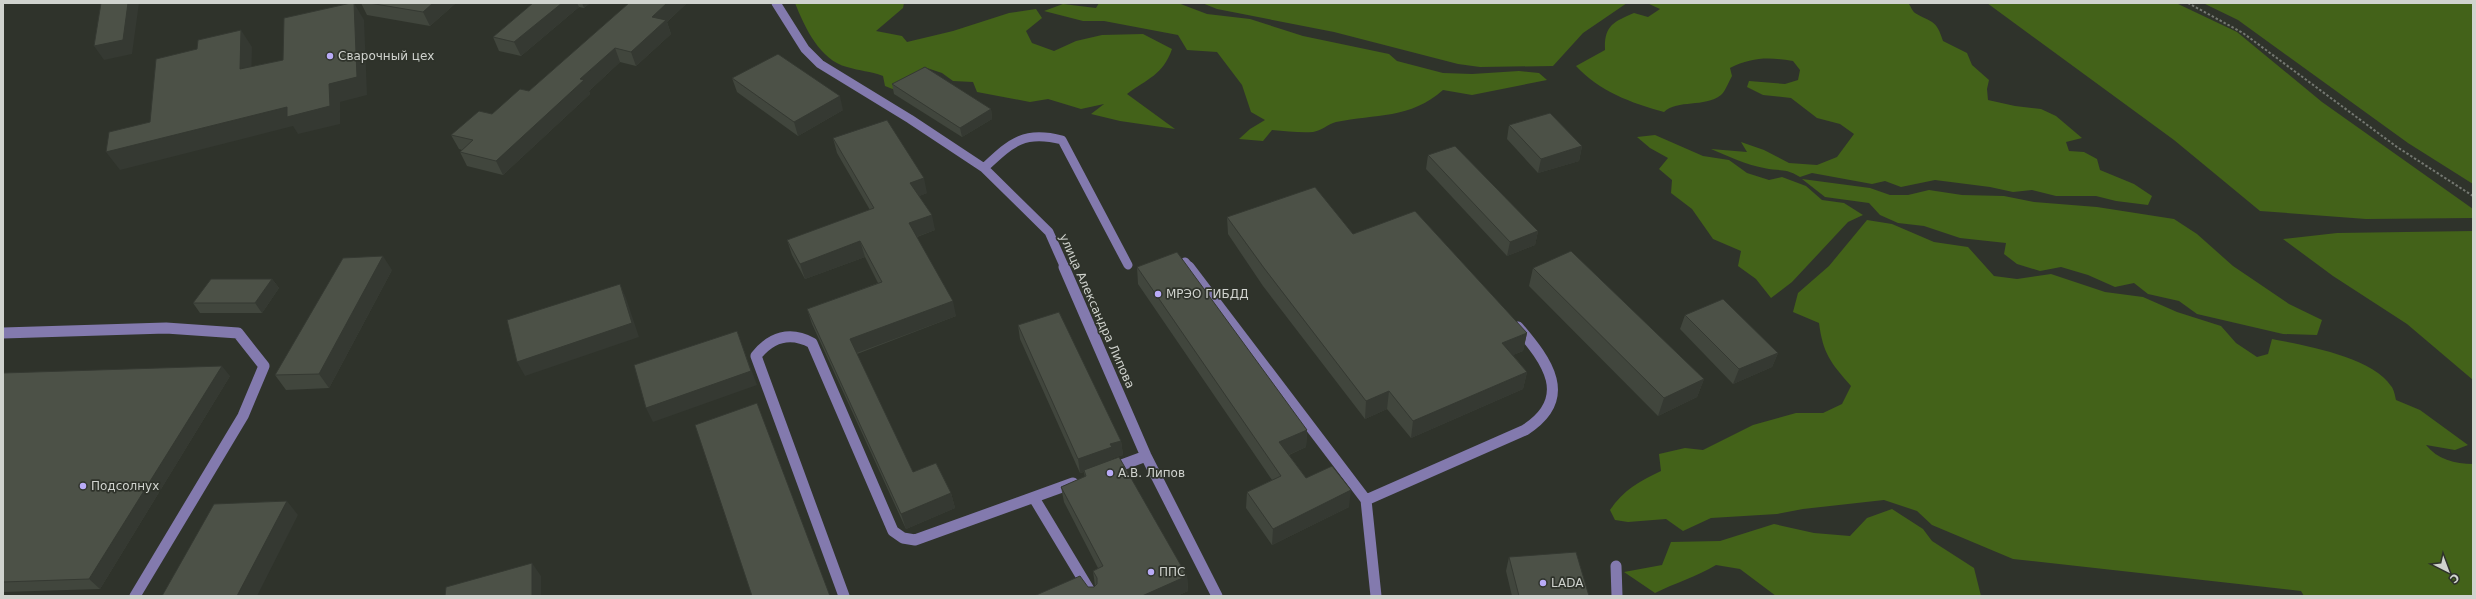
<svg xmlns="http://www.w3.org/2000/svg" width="2476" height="599" font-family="'DejaVu Sans',sans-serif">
	<rect width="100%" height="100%" fill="#2f332b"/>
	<!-- green -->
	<path fill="#436219" d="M 795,3 L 904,3 L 903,8 L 876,31 L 902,36 L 907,42 L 953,31 L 1009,13 L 1036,9 L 1042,18 L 1026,31 L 1032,43 L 1054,51 L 1076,41 L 1102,35 L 1143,34 L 1172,49 C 1163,75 1147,79 1127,94 L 1175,129 L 1120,121 L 1091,114 L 1104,104 L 1081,109 L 1048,99 L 1030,102 L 977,92 L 973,82 L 953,81 L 942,73 L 924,67 L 895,90 L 885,86 L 883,76 C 870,71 860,71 847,67 C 820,60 805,28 795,3 Z
		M 1099,3 L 1178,3 L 1207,14 L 1250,19 L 1303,36 L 1389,54 L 1397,61 L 1443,73 L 1472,74 L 1519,71 L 1539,73 L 1547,80 L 1472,95 L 1443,90 C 1411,119 1375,114 1336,122 C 1328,124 1321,131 1313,132 C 1300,133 1286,131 1272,130 L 1263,141 L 1239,139 L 1250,129 L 1265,120 L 1251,112 L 1242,85 L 1217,52 L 1187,50 L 1178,35 L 1104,21 L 1083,21 L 1044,11 L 1063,4 L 1096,8 Z
		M 1202,3 L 1627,3 L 1583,33 L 1553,66 L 1480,67 L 1458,64 L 1334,32 L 1217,9 Z
		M 1647,3 L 1908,3 C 1911,6 1912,11 1915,13 C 1932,23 1936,19 1943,41 L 1967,53 L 1972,65 L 1989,80 L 1987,89 L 1988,100 L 2015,106 L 2041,109 L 2056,116 L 2082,138 L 2066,142 L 2069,151 L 2084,152 L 2097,159 L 2100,170 L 2134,184 L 2152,196 L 2148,205 L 2116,201 L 2096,196 L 2056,196 L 2032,190 L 2013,192 L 1990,187 L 1935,180 L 1901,187 L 1885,181 L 1872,184 L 1812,173 L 1800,177 C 1784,167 1780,172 1764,168 C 1746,165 1728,156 1711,149 L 1747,152 L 1741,142 L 1764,150 L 1789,163 L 1817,165 L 1837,157 L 1854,134 L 1840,124 L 1817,118 L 1791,98 L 1763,95 L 1747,87 L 1749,81 L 1785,84 L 1798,80 L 1800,70 L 1793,61 C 1769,57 1752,57 1730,68 L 1732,76 C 1729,81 1725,92 1721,95 C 1704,108 1678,99 1664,112 C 1631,103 1599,91 1576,66 L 1605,50 C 1604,26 1613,22 1634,13 L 1648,17 L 1660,9 Z
		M 1987,3 L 2176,3 L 2237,32 L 2322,102 L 2473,209 L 2473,218 L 2366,219 L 2260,211 L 2174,140 Z
		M 2203,3 L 2473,3 L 2473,184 L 2408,143 L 2238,20 Z
		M 1655,135 L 1703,156 L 1729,160 L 1747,173 L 1769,180 L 1782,177 L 1806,186 L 1822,200 L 1844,203 L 1863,215 L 1848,222 L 1792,282 L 1771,298 L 1756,279 L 1738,266 L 1741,251 L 1713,239 L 1692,209 L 1671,193 L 1672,180 L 1659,169 L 1668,158 L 1650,148 L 1637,137 Z
		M 1802,179 L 1870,188 L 1890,195 L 1908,195 L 1929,190 L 1962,195 L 2004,196 L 2034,202 L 2097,207 L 2174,219 L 2197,234 L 2233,266 L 2289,304 L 2322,320 L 2317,335 L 2283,334 L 2197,314 L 2179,301 L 2148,294 L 2134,283 L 2115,287 L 2088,275 L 2061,267 L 2040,271 L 2017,264 L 2004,254 L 2006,243 L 1960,238 L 1924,226 L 1898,223 L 1880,215 L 1869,203 L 1825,197 Z
		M 1867,220 L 1892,224 L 1934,242 L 1968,247 L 1994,276 L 2017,279 L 2051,274 L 2105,292 L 2143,297 L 2177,312 L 2221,326 L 2236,343 L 2257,357 L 2268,354 L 2272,339 C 2303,345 2373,357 2391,386 C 2394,389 2395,396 2396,400 L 2420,410 L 2468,445 L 2455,450 L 2426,445 C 2437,459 2455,464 2473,464 L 2473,596 L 2304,596 L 2301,591 L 2013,559 L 1932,525 L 1917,511 L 1884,500 L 1803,509 L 1777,514 L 1711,518 L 1683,531 L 1666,519 L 1628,522 L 1615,520 L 1610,510 C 1623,490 1640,481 1661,471 L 1659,454 L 1685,448 L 1703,450 L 1753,425 L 1796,413 L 1823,413 L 1842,404 L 1851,386 C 1831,363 1823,354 1819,323 L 1793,312 L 1798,293 L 1829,266 Z
		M 2473,231 L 2473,380 L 2407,324 L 2333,276 L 2283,239 L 2337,233 Z
		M 1892,509 L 1923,529 L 1932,541 L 1974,568 L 1981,596 L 1776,596 L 1740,569 L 1716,565 C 1696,577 1675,583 1655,593 L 1624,572 L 1662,565 L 1671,542 L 1720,541 L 1774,524 L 1814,533 L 1850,536 L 1867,518 Z"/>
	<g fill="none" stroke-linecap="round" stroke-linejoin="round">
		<!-- path -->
		<path stroke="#747871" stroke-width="2" stroke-dasharray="2.5 2" stroke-linecap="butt" d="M 2188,3 L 2243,33 L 2397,147 L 2473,196"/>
		<!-- minor-far1 -->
		<path stroke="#837aae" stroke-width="9" d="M 776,3 L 805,49 L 820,64 L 910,119 L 984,168 L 1049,232 L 1065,268
			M 984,168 C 1011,143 1023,130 1062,140 L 1128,265
			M 1185,262 L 1190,268"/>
		<!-- minor -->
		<path stroke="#837aae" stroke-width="11" d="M 1064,267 L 1146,456 L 1217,596
			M 1189,267 L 1366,500 L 1376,596
			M 3,333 L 166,328 L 238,333 L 264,366 L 243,416 L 135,596
			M 1111,469 L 1146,456
			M 1034,498 L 1093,596
			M 1366,500 L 1525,430 C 1575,398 1547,361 1518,327
			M 1616,566 L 1617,596
			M 844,596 L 756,356 C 771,337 790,331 812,343 L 893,531 L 903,538 L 915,540 L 1073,483"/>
	</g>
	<!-- wall -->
	<path fill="#41463d" d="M 361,3 L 456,3 L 430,26 L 367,15 Z
		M 533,3 L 590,3 L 584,8 L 579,7 L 521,56 L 499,51 L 493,37 Z
		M 629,3 L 687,3 L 667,22 L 671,34 L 636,66 L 620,62 L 589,91 L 590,94 L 503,175 L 467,166 L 460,152 L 462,150 L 459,149 L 451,135 L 492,114 L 529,91 Z
		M 732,78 L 843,110 L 798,136 L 737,92 Z
		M 892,84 L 991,109 L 992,119 L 962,137 L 894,94 Z
		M 1509,125 L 1582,146 L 1579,161 L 1538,173 L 1507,139 Z
		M 833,138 L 927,193 L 919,196 L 935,230 L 917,237 L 956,316 L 857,354 L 913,472 L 951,493 L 955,508 L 906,529 L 812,324 L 807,309 L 878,283 L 865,257 L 805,279 L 792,255 L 787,240 L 870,210 L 837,153 Z
		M 1428,155 L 1538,231 L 1535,245 L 1507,256 L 1426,169 Z
		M 1227,217 L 1353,234 L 1527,333 L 1523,351 L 1513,355 L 1527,372 L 1523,389 L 1411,438 L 1387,409 L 1365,419 L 1263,286 L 1228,234 Z
		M 1137,267 L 1307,430 L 1306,447 L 1289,455 L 1306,478 L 1349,507 L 1272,545 L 1246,508 L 1247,492 L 1272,480 L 1138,284 Z
		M 1533,268 L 1704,379 L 1697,397 L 1658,416 L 1529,286 Z
		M 392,270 L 329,388 L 286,390 L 275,375 Z
		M 272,279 L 279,288 L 262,313 L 200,313 L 193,303 Z
		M 1685,315 L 1778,353 L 1772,367 L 1733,384 L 1680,329 Z
		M 1018,325 L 1121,441 L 1123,455 L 1113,458 L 1113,460 L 1187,576 L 1188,591 L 1177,596 L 1034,596 L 1088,587 L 1094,587 L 1095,586 L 1093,571 L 1098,568 L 1064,502 L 1061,487 L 1085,477 L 1084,472 L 1080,473 L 1020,339 Z
		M 3,373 L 230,376 L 100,589 L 3,592 Z
		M 1509,557 L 1589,596 L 1512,596 L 1506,571 Z"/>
	<!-- shaded-wall -->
	<path fill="#353932" d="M 128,3 L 139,3 L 132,54 L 104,60 L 94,46 Z
		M 354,3 L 364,20 L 367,95 L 340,102 L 340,124 L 298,134 L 293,126 L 120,170 L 106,152 L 329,84 Z
		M 433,3 L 456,3 L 430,26 L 423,12 Z
		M 562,3 L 577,3 L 579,7 L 521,56 L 514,42 Z
		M 582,3 L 590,3 L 584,8 Z
		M 667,3 L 687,3 L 667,22 L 671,34 L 636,66 L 631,52 L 652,17 Z
		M 241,30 L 252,47 L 251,87 L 240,69 Z
		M 615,48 L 620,62 L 589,91 L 590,94 L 503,175 L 496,161 L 580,79 Z
		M 840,96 L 843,110 L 798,136 L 794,122 Z
		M 991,109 L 992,119 L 962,137 L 960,128 Z
		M 1582,146 L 1579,161 L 1538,173 L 1541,159 Z
		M 924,178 L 927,193 L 914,198 L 910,183 Z
		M 932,215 L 935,230 L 913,238 L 909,223 Z
		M 1538,231 L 1535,245 L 1507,256 L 1510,242 Z
		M 860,241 L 865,257 L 805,279 L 800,264 Z
		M 383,256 L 392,270 L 329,388 L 319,374 Z
		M 272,279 L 279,288 L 262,313 L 255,303 Z
		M 620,284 L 626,298 L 639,337 L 525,376 L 517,362 Z
		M 953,301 L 956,316 L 854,354 L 850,339 Z
		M 737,331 L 757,385 L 653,422 L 646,408 Z
		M 1527,333 L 1523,351 L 1499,361 L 1502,343 Z
		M 1778,353 L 1772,367 L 1733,384 L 1739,369 Z
		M 222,366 L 230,376 L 100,589 L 89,579 Z
		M 1527,372 L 1523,389 L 1411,438 L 1413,421 Z
		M 1704,379 L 1697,397 L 1658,416 L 1664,398 Z
		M 1389,391 L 1387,409 L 1365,419 L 1366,401 Z
		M 1307,430 L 1306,447 L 1279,459 L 1279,442 Z
		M 1121,441 L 1123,455 L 1113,458 L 1113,461 L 1080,473 L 1078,459 L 1110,444 Z
		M 1351,490 L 1349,507 L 1272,545 L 1273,529 Z
		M 951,493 L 955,508 L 906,529 L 901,514 Z
		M 287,501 L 298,515 L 257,596 L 237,596 Z
		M 532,563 L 541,576 L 541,596 L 532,596 Z
		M 1187,576 L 1188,591 L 1177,596 L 1142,596 Z"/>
	<!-- building -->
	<path fill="#4c5147" stroke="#353932" d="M 101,3 L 128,3 L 123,40 L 94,46 Z
		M 351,3 L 354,3 L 357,77 L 329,84 L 330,106 L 287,117 L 287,107 L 106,152 L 109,132 L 150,122 L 156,59 L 197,49 L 198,40 L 241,30 L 240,69 L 283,60 L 284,18 Z
		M 369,3 L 433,3 L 423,12 Z
		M 533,3 L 562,3 L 514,42 L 493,37 Z
		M 629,3 L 667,3 L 652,17 L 666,20 L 631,52 L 615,48 L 580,79 L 584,80 L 496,161 L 460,152 L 473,140 L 451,135 L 479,111 L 492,114 L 520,89 L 529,91 Z
		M 778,54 L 840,96 L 794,122 L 732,78 Z
		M 925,67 L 991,109 L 960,128 L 892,84 Z
		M 1550,113 L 1582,146 L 1541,159 L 1509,125 Z
		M 887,120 L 924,178 L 910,183 L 932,215 L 909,223 L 953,301 L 850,339 L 913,472 L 936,463 L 951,493 L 901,514 L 807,309 L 882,282 L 860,241 L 800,264 L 787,240 L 874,208 L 833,138 Z
		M 1455,146 L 1538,231 L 1510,242 L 1428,155 Z
		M 1315,187 L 1353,234 L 1415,211 L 1527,333 L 1502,343 L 1527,372 L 1413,421 L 1389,391 L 1366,401 L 1264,268 L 1227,217 Z
		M 1571,251 L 1704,379 L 1664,398 L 1533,268 Z
		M 1177,252 L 1307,430 L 1279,442 L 1306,478 L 1332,466 L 1351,490 L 1273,529 L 1247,492 L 1281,476 L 1137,267 Z
		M 383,256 L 319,374 L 275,375 L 343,258 Z
		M 211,279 L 272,279 L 255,303 L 193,303 Z
		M 620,284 L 632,323 L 517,362 L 507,320 Z
		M 1723,299 L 1778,353 L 1739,369 L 1685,315 Z
		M 1059,312 L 1121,441 L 1110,444 L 1112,447 L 1078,459 L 1018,325 Z
		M 737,331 L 751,371 L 646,408 L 634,365 Z
		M 222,366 L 89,579 L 3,582 L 3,373 Z
		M 757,403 L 830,596 L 752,596 L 695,425 Z
		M 1119,457 L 1187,576 L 1142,596 L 1034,596 L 1080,576 L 1088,587 L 1094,587 L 1097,584 L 1097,578 L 1093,571 L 1103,566 L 1061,487 L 1086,476 L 1084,470 Z
		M 287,501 L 237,596 L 162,596 L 214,504 Z
		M 1576,552 L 1589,596 L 1519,596 L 1509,557 Z
		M 532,563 L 532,596 L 445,596 L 446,587 Z"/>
	<!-- markers -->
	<g fill="#b9abf7" stroke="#2f332b" stroke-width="1.5">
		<circle cx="330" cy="56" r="4"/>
		<circle cx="1158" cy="294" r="4"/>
		<circle cx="1110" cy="473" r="4"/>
		<circle cx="83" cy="486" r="4"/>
		<circle cx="1151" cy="572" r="4"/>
		<circle cx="1543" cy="583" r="4"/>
	</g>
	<g text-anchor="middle" stroke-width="3.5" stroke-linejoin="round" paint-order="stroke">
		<!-- poi labels -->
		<g font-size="12" fill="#d0d3ce" stroke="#2f332b" text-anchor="start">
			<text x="338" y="60">Сварочный цех</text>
			<text x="1166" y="298">МРЭО ГИБДД</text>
			<text x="1118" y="477">А.В. Липов</text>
			<text x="91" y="490">Подсолнух</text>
			<text x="1159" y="576">ППС</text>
			<text x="1551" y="587">LADA</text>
		</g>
		<!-- street labels -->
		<g font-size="12" fill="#d0d3ce" stroke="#2f332b">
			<text transform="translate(1097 311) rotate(66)" y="4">улица Александра Липова</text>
		</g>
	</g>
	<!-- border -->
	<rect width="2476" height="599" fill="none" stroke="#d0d3ce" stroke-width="8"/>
	<!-- north arrow -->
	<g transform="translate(2448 571) rotate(138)" stroke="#2f332b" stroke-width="3" paint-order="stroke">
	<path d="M0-3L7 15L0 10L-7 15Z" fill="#d0d3ce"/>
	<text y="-6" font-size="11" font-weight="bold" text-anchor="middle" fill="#d0d3ce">С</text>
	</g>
</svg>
